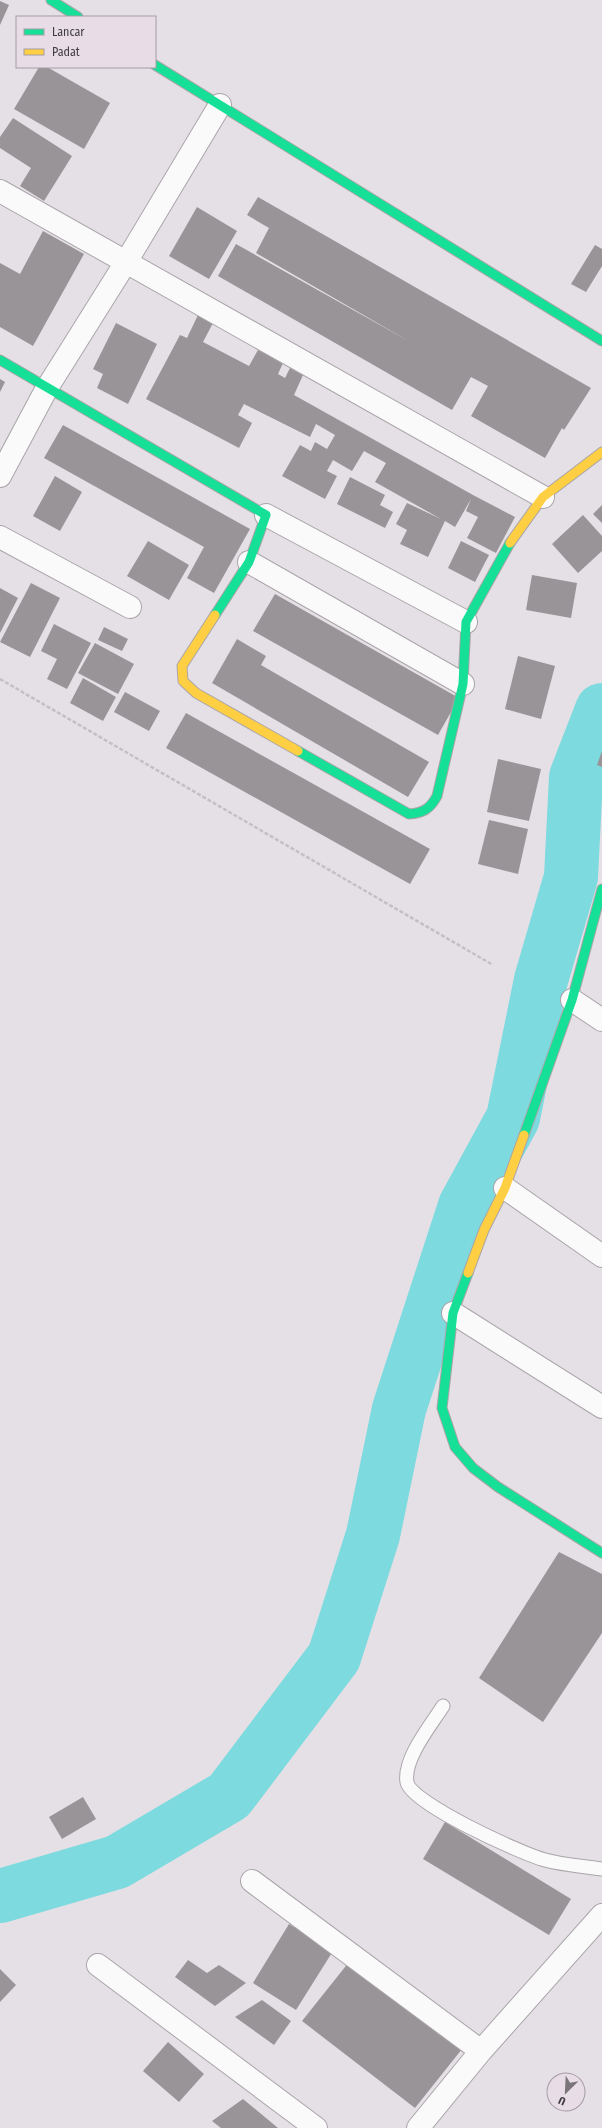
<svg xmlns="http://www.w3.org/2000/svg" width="602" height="2128" font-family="'Fira Sans Condensed',sans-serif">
	<rect width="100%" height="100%" fill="#e5e0e5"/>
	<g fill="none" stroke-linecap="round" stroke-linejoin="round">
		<!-- river -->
		<path stroke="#7ddadf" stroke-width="54" d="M 0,1896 L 117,1862 L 229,1796 L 334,1657 L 373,1535 L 399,1409 L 465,1206 L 513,1118 L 541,980 L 571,877 L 576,777 L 602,710"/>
	</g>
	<!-- building -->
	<path fill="#989498" d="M 0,1 L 9,5 L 0,25 Z
		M 39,67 L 47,67 L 110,103 L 84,149 L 14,109 Z
		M 13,118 L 72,156 L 44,201 L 20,186 L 31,168 L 0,148 L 0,137 Z
		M 258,197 L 591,388 L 564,430 L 562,428 L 545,458 L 471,416 L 488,386 L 471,377 L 452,410 L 218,276 L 236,244 L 412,343 L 256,253 L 269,228 L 247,215 Z
		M 197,207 L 237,231 L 209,279 L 169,256 Z
		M 43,231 L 84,254 L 33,346 L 0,327 L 0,263 L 20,274 Z
		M 595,245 L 602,249 L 602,266 L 586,292 L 571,284 Z
		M 198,315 L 213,323 L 203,342 L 249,366 L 258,350 L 283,363 L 278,374 L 285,378 L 290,368 L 303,375 L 294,395 L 473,495 L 515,517 L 496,553 L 467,538 L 478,517 L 466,511 L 471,499 L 455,527 L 445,521 L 428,557 L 400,544 L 407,530 L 396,524 L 407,503 L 441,519 L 375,482 L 386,463 L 364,451 L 352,471 L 333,460 L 327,471 L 337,476 L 325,499 L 282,476 L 300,445 L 311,451 L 315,442 L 327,449 L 335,435 L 316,424 L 310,437 L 244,404 L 238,415 L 252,423 L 239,448 L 146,399 L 180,335 L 187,338 Z
		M 116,323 L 157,344 L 128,404 L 97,388 L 103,374 L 93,369 Z
		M 0,379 L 5,382 L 0,392 Z
		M 63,425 L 250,529 L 214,593 L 187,578 L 204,547 L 44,458 Z
		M 55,476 L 82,492 L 60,531 L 33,516 Z
		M 350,477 L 385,495 L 380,505 L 393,512 L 385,528 L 337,504 Z
		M 602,505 L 602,523 L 593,514 Z
		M 583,515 L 602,536 L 602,551 L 578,573 L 552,544 Z
		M 148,541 L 189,565 L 169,600 L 127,576 Z
		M 461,541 L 489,555 L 475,582 L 448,568 Z
		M 532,575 L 577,583 L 571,618 L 526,610 Z
		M 31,583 L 60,598 L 30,657 L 0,642 Z
		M 0,588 L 18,598 L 0,633 Z
		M 275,594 L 459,698 L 438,735 L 253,631 Z
		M 54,624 L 91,643 L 67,689 L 47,679 L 57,659 L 41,651 Z
		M 104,627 L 128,639 L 122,651 L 98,640 Z
		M 237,639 L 266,656 L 261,665 L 429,762 L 408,797 L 212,683 Z
		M 95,643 L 134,664 L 118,694 L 78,673 Z
		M 518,656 L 555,666 L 541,719 L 505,709 Z
		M 83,678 L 116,697 L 103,721 L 70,703 Z
		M 125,692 L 160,711 L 149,731 L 114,712 Z
		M 186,713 L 430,849 L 410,884 L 166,748 Z
		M 602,751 L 602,767 L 597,765 Z
		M 498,759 L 541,769 L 529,821 L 487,812 Z
		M 489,820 L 528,829 L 518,874 L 478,864 Z
		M 559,1552 L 602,1574 L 602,1633 L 543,1722 L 479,1678 Z
		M 83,1797 L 96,1819 L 62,1839 L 49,1817 Z
		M 445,1822 L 571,1899 L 549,1935 L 423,1859 Z
		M 289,1924 L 333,1951 L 296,2010 L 253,1983 Z
		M 188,1960 L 207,1973 L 219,1965 L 246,1983 L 215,2006 L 175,1977 Z
		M 349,1962 L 462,2049 L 415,2108 L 302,2021 Z
		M 0,1969 L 16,1985 L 0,2002 Z
		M 262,2000 L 291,2021 L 274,2045 L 235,2017 Z
		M 168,2042 L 204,2074 L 179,2102 L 143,2071 Z
		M 243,2099 L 278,2128 L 221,2128 L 212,2121 Z"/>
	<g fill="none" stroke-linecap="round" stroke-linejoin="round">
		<!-- lane casing -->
		<g stroke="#a9a5a9" stroke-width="15">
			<path id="lane" d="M 443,1706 C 431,1725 403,1759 407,1782 C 410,1803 522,1854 545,1860 C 563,1865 583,1866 602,1869"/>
		</g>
		<!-- street casing -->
		<g stroke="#a9a5a9" stroke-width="24">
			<path id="street" d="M 0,191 L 543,497
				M 0,476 L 47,388 L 126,262 L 220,105
				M 266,515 L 466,622
				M 0,537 L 130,607
				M 249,562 L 463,684
				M 572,1000 L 602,1020
				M 505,1188 L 602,1256
				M 453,1313 L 602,1407
				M 252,1881 L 481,2051
				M 98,1965 L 316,2128
				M 418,2128 L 481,2051 L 602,1915"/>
		</g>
		<!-- fast casing -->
		<g stroke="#a9a5a9" stroke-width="11">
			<path id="fast" d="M 51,0 L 78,17
				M 155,65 L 602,341
				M 0,360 L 266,515 L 249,562 L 215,615
				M 298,751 L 409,814 C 423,813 430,809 437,796 L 463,684 L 466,622 L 510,543
				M 524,1135 L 572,1000 L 602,889
				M 468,1273 L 453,1313 L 442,1408 L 455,1447 L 473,1468 L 498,1487 L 602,1553"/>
		</g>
		<!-- slow casing -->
		<g stroke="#a9a5a9" stroke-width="11">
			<path id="slow" d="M 510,543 L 543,497 L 602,452
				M 215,615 L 182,666 L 183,681 L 196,693 L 298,751
				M 468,1273 L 484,1230 L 505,1188 L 524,1135"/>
		</g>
		<!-- path -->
		<path stroke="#c3c0c3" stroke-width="2.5" stroke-dasharray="4 2" stroke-linecap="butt" d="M 0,679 L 493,965"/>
		<!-- lane -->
		<use href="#lane" stroke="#fbfafb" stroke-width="13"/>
		<!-- street -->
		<use href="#street" stroke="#fbfafb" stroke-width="22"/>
		<!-- fast -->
		<use href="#fast" stroke="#16e098" stroke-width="9"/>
		<!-- slow -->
		<use href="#slow" stroke="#ffcf43" stroke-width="9"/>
	</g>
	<!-- legend -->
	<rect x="16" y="16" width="140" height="52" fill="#e8dde7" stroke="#a49ca4"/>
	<rect x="24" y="29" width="20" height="6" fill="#16e098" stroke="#a49ca4"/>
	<text x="52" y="36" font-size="12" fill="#3f3b3f">Lancar</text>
	<rect x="24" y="49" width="20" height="6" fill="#ffcf43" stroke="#a49ca4"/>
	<text x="52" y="56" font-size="12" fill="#3f3b3f">Padat</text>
	<!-- north arrow -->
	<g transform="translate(566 2092) rotate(204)"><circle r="19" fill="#e8dde7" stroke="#a49ca4"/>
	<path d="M0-3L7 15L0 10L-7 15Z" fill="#797579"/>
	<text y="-6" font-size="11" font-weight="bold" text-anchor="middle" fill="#3f3b3f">U</text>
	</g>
</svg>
